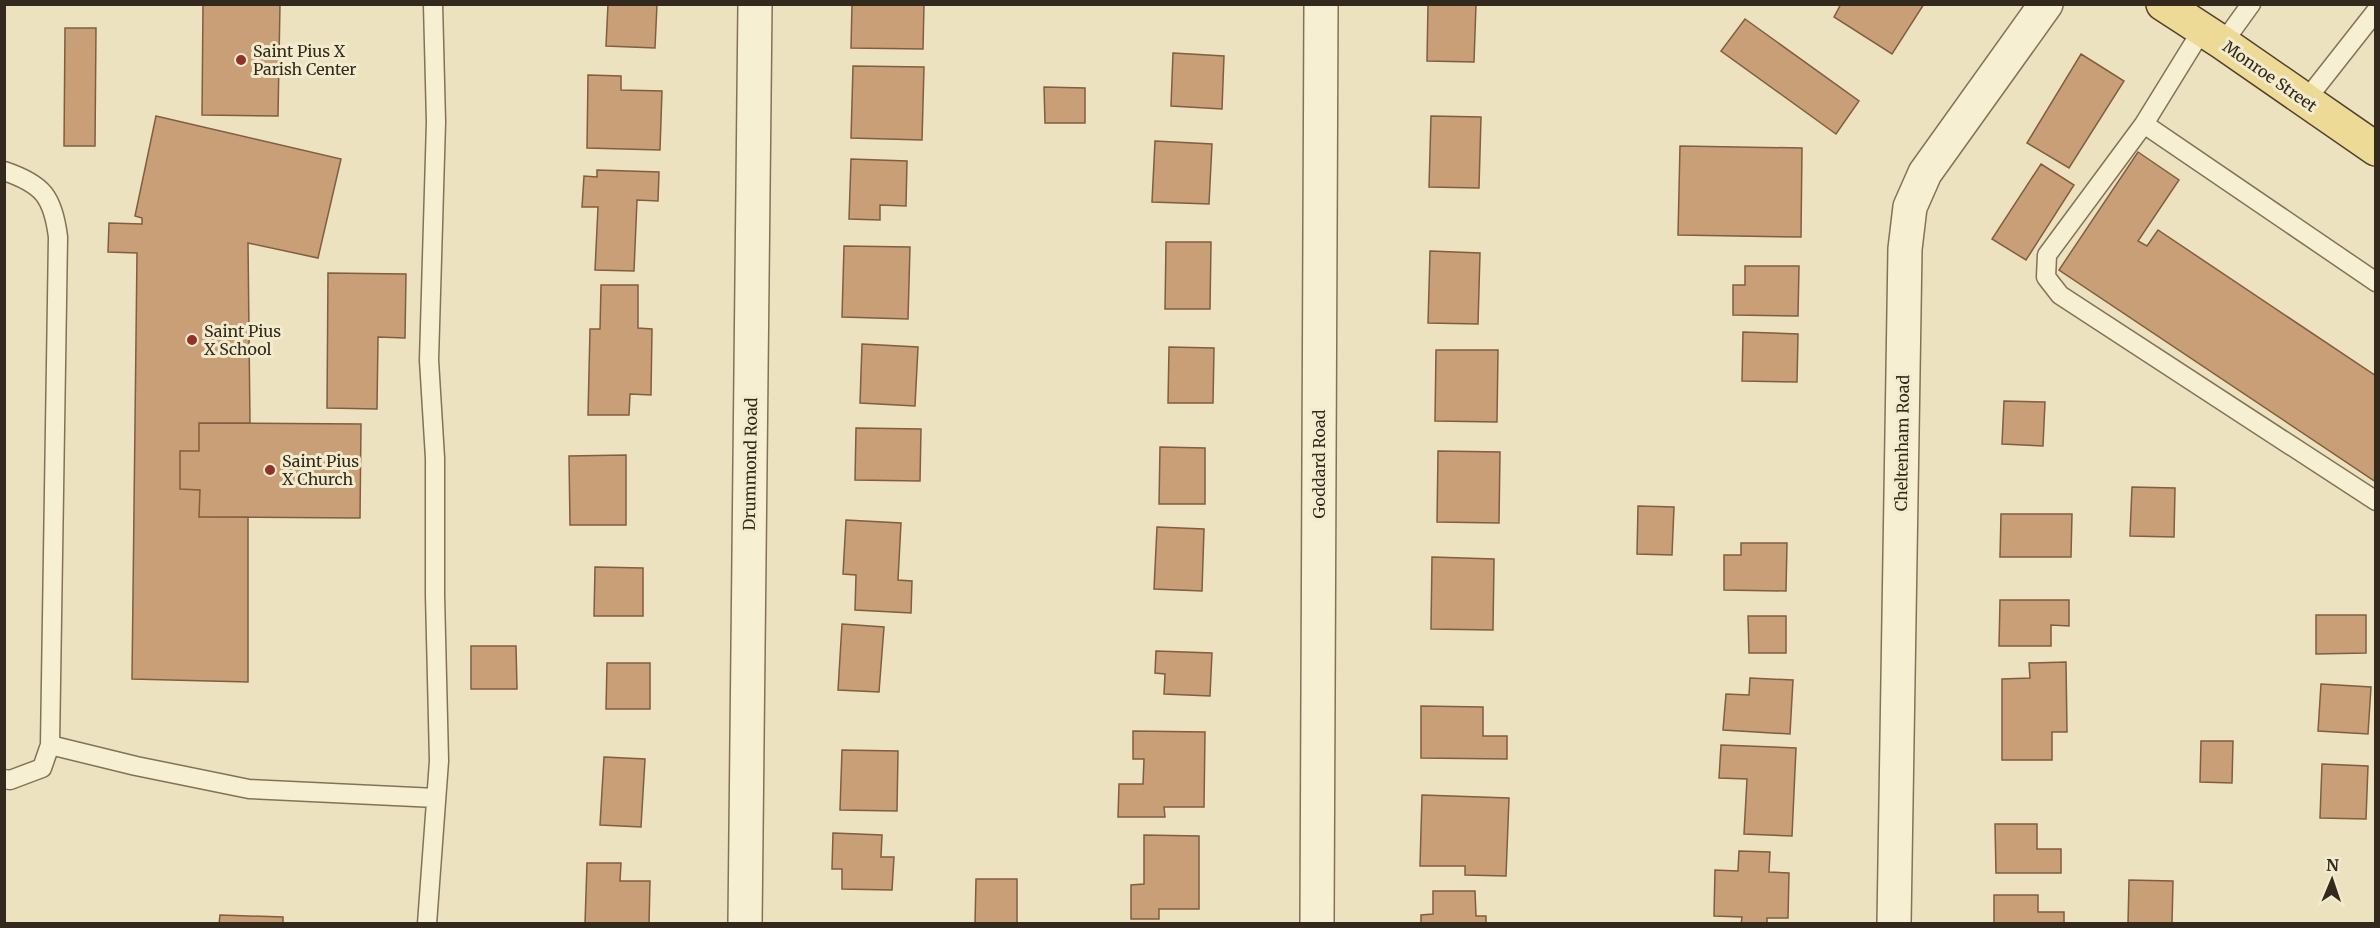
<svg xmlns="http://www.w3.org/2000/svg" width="2380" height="928" font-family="Merriweather,serif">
	<rect width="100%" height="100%" fill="#ece2bf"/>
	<!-- building -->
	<path fill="#c89f76" stroke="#815e3f" stroke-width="1.5" d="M 203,4 L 280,4 L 278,116 L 202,115 Z
		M 608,4 L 657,4 L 655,48 L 606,46 Z
		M 852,4 L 924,4 L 923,49 L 851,48 Z
		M 1428,4 L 1476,4 L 1474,62 L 1427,61 Z
		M 1841,4 L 1924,4 L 1892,54 L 1834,17 Z
		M 1745,19 L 1859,101 L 1836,134 L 1721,51 Z
		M 65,28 L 96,28 L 95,146 L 64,146 Z
		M 1173,53 L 1224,56 L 1222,109 L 1171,106 Z
		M 2081,54 L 2124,81 L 2069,168 L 2027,143 Z
		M 853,66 L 924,67 L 922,140 L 851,138 Z
		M 588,75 L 621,76 L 621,90 L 662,91 L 660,150 L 587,148 Z
		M 1044,87 L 1085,88 L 1085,123 L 1045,123 Z
		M 156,116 L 341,159 L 318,258 L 248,243 L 250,423 L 199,423 L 199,451 L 180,451 L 180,489 L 200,490 L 199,517 L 248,517 L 248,682 L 132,679 L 137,253 L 108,252 L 109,223 L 142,224 L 142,218 L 135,216 Z
		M 1431,116 L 1481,117 L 1479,188 L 1429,187 Z
		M 1155,141 L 1212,144 L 1209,204 L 1152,202 Z
		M 1680,146 L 1802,148 L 1801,237 L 1678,235 Z
		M 2138,152 L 2179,180 L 2138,241 L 2147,246 L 2158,230 L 2376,376 L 2376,482 L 2059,270 Z
		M 851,159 L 907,161 L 906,206 L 880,205 L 880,220 L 849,219 Z
		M 2041,164 L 2074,185 L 2026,260 L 1992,239 Z
		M 597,170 L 659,172 L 658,201 L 637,200 L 634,271 L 595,270 L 598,207 L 582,207 L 584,176 L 597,177 Z
		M 1166,242 L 1211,242 L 1210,309 L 1165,309 Z
		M 844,246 L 910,247 L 908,319 L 842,317 Z
		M 1430,251 L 1480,253 L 1478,324 L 1428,323 Z
		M 1745,266 L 1799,266 L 1798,316 L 1733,315 L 1733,285 L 1745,285 Z
		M 328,273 L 406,274 L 405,338 L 378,337 L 377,409 L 327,408 Z
		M 601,285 L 638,285 L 638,328 L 652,329 L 651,395 L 630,394 L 629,415 L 588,415 L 590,329 L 600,329 Z
		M 1743,332 L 1798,334 L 1797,382 L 1742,381 Z
		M 862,344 L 918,347 L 915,406 L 860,403 Z
		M 1169,347 L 1214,348 L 1213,403 L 1168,403 Z
		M 1436,350 L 1498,350 L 1497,422 L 1435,421 Z
		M 2004,401 L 2045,402 L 2043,446 L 2002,444 Z
		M 199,423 L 361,424 L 360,518 L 199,517 L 200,490 L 180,489 L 180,451 L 199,451 Z
		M 856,428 L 921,429 L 920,481 L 855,480 Z
		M 1160,447 L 1205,448 L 1205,504 L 1159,504 Z
		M 1438,451 L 1500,452 L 1499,523 L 1437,522 Z
		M 626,455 L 626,525 L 570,525 L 569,456 Z
		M 2132,487 L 2175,488 L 2174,537 L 2130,536 Z
		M 1638,506 L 1674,507 L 1672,555 L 1637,554 Z
		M 2001,514 L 2072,514 L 2071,557 L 2000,557 Z
		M 846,520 L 901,523 L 898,580 L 912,581 L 911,613 L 855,610 L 856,575 L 843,574 Z
		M 1157,527 L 1204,529 L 1202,591 L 1154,589 Z
		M 1741,543 L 1787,543 L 1786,591 L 1724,590 L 1724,555 L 1741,555 Z
		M 1432,557 L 1494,559 L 1493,630 L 1431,629 Z
		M 595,567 L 643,568 L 643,616 L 594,616 Z
		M 2000,600 L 2069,600 L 2069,626 L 2051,625 L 2051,646 L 1999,646 Z
		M 2316,615 L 2366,615 L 2366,653 L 2316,654 Z
		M 1748,616 L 1786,616 L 1786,653 L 1749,653 Z
		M 842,624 L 884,627 L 879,692 L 838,690 Z
		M 471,646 L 516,646 L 517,689 L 471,689 Z
		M 1156,651 L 1212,653 L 1210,696 L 1164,694 L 1165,674 L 1155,673 Z
		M 2066,662 L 2067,732 L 2052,732 L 2052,760 L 2002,760 L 2002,679 L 2030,678 L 2029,663 Z
		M 607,663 L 650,663 L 650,709 L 606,709 Z
		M 1750,678 L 1793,680 L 1790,734 L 1723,730 L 1726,694 L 1749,695 Z
		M 2321,684 L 2371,687 L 2368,734 L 2318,731 Z
		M 1421,706 L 1483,707 L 1483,736 L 1507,736 L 1507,759 L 1421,758 Z
		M 1133,731 L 1205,732 L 1204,807 L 1164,807 L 1165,817 L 1118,817 L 1119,784 L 1143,784 L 1144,759 L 1133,759 Z
		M 2201,741 L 2233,741 L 2232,783 L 2200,782 Z
		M 1721,745 L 1796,748 L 1792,836 L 1744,834 L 1747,779 L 1719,778 Z
		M 842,750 L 898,751 L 897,811 L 840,810 Z
		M 604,757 L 645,759 L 641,827 L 600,825 Z
		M 2322,764 L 2368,766 L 2366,819 L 2320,818 Z
		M 1422,795 L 1509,798 L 1506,876 L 1465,875 L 1465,866 L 1420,866 Z
		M 1995,824 L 2037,824 L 2037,849 L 2061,849 L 2061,873 L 1996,873 Z
		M 833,833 L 882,835 L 881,857 L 894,857 L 892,890 L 842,889 L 842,869 L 832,869 Z
		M 1144,835 L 1199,836 L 1199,909 L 1159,909 L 1159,919 L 1131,919 L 1131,885 L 1144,884 Z
		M 1739,851 L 1770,852 L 1769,872 L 1789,873 L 1788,918 L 1767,918 L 1767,924 L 1741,924 L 1742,917 L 1714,916 L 1715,870 L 1738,871 Z
		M 587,863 L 621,863 L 620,881 L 650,881 L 649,924 L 585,924 Z
		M 976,879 L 1017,879 L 1017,924 L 975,924 Z
		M 2129,880 L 2173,881 L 2172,924 L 2128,924 Z
		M 1433,891 L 1475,891 L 1476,916 L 1486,916 L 1486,924 L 1421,924 L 1421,915 L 1433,914 Z
		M 1994,895 L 2038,895 L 2038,912 L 2064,912 L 2064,924 L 1994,924 Z
		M 220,915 L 283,917 L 283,924 L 219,924 Z"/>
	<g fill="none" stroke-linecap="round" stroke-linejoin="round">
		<!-- service casing -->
		<g stroke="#837258" stroke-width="21">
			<path id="service" d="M 2202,30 L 2144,124 L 2376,282
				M 2223,43 L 2251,4
				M 2306,100 L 2376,11
				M 2144,124 L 2047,255 L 2046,277 L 2060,295 L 2376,501
				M 4,171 C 43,184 53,197 58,237 L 50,745 L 42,768 L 10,780 L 4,779
				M 50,745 L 136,766 L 249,789 L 436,798
				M 427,924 L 439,761 L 435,595 L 435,458 L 429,360 L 436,122 L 433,4"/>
		</g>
		<!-- minor casing -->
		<g stroke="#837258" stroke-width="36">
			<path id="minor" d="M 745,924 L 755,4
				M 1317,924 L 1321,4
				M 1894,924 L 1905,249 L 1910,207 L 1925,173 L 2046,4"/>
		</g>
		<!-- primary casing -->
		<g stroke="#51402c" stroke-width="36">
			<path id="primary" d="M 2163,4 L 2223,43 L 2376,149"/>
		</g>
		<!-- service -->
		<use href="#service" stroke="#f7efd1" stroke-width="18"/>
		<!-- minor -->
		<use href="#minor" stroke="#f7efd1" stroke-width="33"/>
		<!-- primary -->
		<use href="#primary" stroke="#eeda97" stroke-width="33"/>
	</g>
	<!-- markers -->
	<g fill="#90322a" stroke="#f3ebce" stroke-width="2">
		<circle cx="241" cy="60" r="6"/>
		<circle cx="192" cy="340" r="6"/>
		<circle cx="270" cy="470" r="6"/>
	</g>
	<g text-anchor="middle" stroke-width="6" stroke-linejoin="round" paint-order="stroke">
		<!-- poi labels -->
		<g font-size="16" fill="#33291c" stroke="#f3ebce" text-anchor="start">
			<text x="253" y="57">Saint Pius X<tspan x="253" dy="18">Parish Center</tspan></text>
			<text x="204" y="337">Saint Pius<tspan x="204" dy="18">X School</tspan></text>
			<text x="282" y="467">Saint Pius<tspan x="282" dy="18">X Church</tspan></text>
		</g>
		<!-- street labels -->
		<g font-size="16" fill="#33291c" stroke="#f3ebce">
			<text transform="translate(2270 76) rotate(35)" y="6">Monroe Street</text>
			<text transform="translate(1902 443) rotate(-89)" y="6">Cheltenham Road</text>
			<text transform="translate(750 464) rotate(-89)" y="6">Drummond Road</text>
			<text transform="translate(1319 464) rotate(-90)" y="6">Goddard Road</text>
		</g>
	</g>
	<!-- border -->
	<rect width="2380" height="928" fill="none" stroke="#33291c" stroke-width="12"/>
	<!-- north arrow -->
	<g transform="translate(2332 880) rotate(2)" stroke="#f3ebce" stroke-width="4.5" paint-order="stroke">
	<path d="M0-4.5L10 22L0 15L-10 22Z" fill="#33291c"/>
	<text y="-9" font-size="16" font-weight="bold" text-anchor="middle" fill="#33291c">N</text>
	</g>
</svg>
